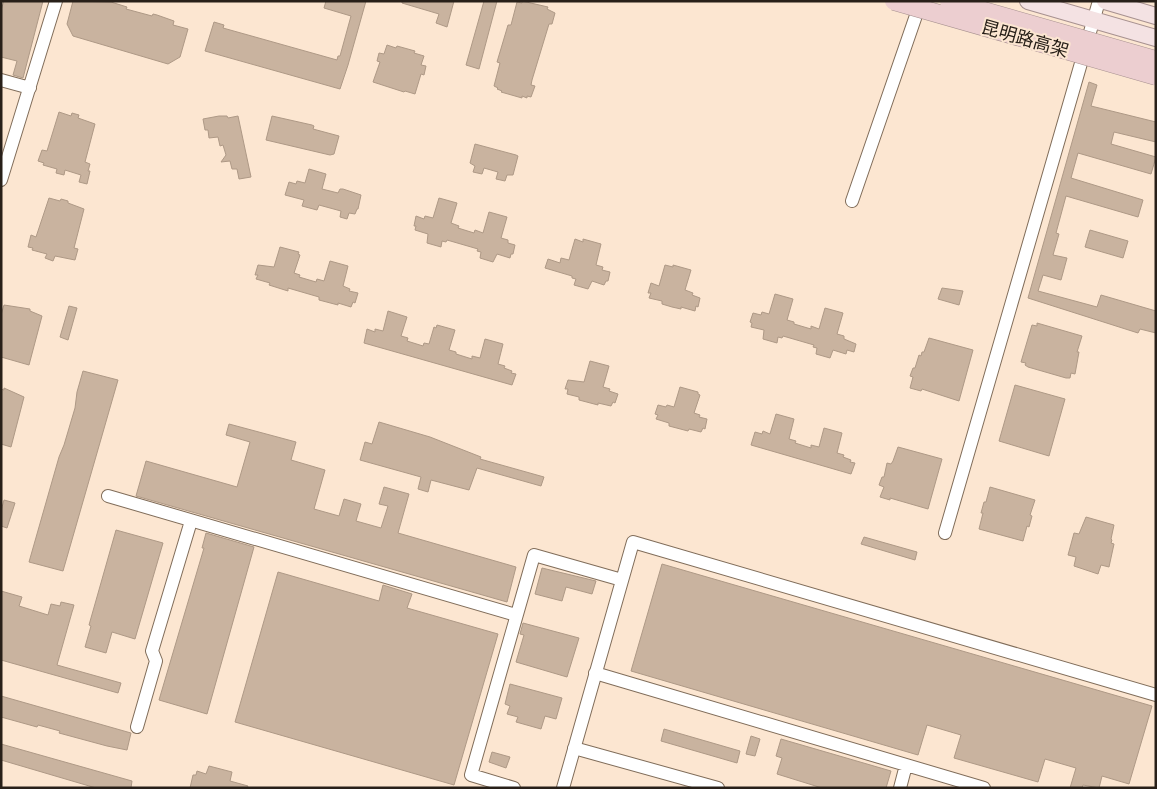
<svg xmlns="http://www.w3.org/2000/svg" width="1157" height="789" font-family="Mulish,'Noto Sans SC',sans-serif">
	<rect width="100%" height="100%" fill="#fce6d1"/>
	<!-- building -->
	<path fill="#c9b39f" stroke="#ae9986" d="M 4,1 L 43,1 L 23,78 L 13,75 L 17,61 L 1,57 L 1,10 Z
		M 73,1 L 111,2 L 127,7 L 126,9 L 152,16 L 153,14 L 157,15 L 174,21 L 173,25 L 188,29 L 180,57 L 168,64 L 73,36 L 67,24 Z
		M 326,1 L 366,1 L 348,65 L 340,89 L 205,51 L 214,22 L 224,25 L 223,28 L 337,60 L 338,56 L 340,56 L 351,16 L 324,8 Z
		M 402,1 L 454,1 L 447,27 L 436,23 L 439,14 L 402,3 Z
		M 484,1 L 497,1 L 479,69 L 466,65 Z
		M 522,1 L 548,7 L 547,9 L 555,13 L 552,24 L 549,24 L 532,80 L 531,85 L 535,86 L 531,97 L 527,96 L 527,98 L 522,96 L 522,98 L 501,92 L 502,91 L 497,89 L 498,88 L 494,86 L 500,63 L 497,62 L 508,25 L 511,25 L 517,2 L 522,3 Z
		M 387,45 L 396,48 L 397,46 L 415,51 L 414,53 L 424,56 L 421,65 L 426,66 L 424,75 L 421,74 L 415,94 L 405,91 L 404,92 L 373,82 L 380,62 L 377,61 L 379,53 L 384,54 Z
		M 1089,82 L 1097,85 L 1091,106 L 1156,122 L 1156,142 L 1114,132 L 1111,144 L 1156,157 L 1151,174 L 1078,153 L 1071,178 L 1143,200 L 1138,217 L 1066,196 L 1056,233 L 1059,234 L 1053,255 L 1067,258 L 1061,280 L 1043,275 L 1038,291 L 1097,307 L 1101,295 L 1156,311 L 1156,333 L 1140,329 L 1138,333 L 1028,298 Z
		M 59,112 L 71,116 L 72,113 L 79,115 L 78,118 L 95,124 L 85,162 L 90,164 L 88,171 L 90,171 L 87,184 L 79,182 L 81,175 L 65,170 L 64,175 L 56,173 L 57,169 L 43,165 L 44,163 L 38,161 L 42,150 L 47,151 Z
		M 219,116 L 227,116 L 228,118 L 238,116 L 251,177 L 239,179 L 237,169 L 232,169 L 230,161 L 221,162 L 226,155 L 223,145 L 220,146 L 218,137 L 209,138 L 208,130 L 205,130 L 203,119 Z
		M 272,116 L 312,125 L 314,126 L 313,129 L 339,136 L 334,154 L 330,155 L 266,140 Z
		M 475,144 L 516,155 L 518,156 L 513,175 L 507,175 L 505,181 L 496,179 L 498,172 L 484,168 L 482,174 L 473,172 L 475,166 L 470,163 Z
		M 309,169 L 326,174 L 322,189 L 338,193 L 340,189 L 343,189 L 361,195 L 358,209 L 357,209 L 355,214 L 349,213 L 347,219 L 340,217 L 341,211 L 319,205 L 317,210 L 302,206 L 304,200 L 285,195 L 289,182 L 296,184 L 297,181 L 305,183 Z
		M 49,198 L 60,201 L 61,199 L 68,201 L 68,203 L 84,209 L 74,248 L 78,249 L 75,260 L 55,256 L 53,261 L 45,258 L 47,254 L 32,250 L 33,248 L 28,247 L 31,235 L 36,237 Z
		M 439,198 L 457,203 L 451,223 L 459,226 L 458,228 L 474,233 L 475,230 L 483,233 L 489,212 L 507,217 L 501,238 L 508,240 L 508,243 L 515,245 L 513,254 L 511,254 L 510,258 L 497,254 L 493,262 L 480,258 L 481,252 L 477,251 L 478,249 L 447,240 L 446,242 L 442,241 L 441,247 L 427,243 L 428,234 L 415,230 L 416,226 L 414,226 L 416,216 L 424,219 L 425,216 L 433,218 Z
		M 1090,230 L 1128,241 L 1123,258 L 1085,247 Z
		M 575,239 L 583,242 L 583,239 L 601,244 L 596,265 L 603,267 L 602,270 L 610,272 L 608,281 L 606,281 L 604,285 L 592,281 L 588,289 L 574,285 L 576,279 L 572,278 L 572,276 L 545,268 L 548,259 L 560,263 L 561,258 L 569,260 Z
		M 280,247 L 299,252 L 298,254 L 300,255 L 294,273 L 300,275 L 299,277 L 316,282 L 317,279 L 324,281 L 330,261 L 348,266 L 343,286 L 350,289 L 349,291 L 358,293 L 355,303 L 353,302 L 351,307 L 338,303 L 338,305 L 319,300 L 319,297 L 288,288 L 288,291 L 269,285 L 270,283 L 256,279 L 258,275 L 255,275 L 258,265 L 274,267 Z
		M 665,265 L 673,267 L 673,265 L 691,270 L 685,290 L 693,293 L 692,295 L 700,298 L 698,307 L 696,306 L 695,311 L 681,307 L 681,309 L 672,307 L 662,304 L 662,301 L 649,298 L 651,293 L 648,293 L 651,283 L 659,286 Z
		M 942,288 L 963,291 L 959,305 L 938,299 Z
		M 775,294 L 793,299 L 787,320 L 794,322 L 794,324 L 811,329 L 811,326 L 819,329 L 825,308 L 843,313 L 837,334 L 844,336 L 844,339 L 856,344 L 854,352 L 847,350 L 846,354 L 833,350 L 830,358 L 816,354 L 817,348 L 813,347 L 814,345 L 783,336 L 782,338 L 778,337 L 777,343 L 763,339 L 764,330 L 751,327 L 752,323 L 750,322 L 753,313 L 761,315 L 762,312 L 769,314 Z
		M 4,305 L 30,309 L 30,311 L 42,316 L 29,365 L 1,357 L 1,315 Z
		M 69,306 L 77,308 L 68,340 L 60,337 Z
		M 388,311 L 407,317 L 401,336 L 408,338 L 407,341 L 423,346 L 424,343 L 429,344 L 434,327 L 436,328 L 437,325 L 455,330 L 449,350 L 456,352 L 456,354 L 472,359 L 472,356 L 480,358 L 485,339 L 503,344 L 498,364 L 505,366 L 504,368 L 512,371 L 511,373 L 516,374 L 512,385 L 364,343 L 367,329 L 375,332 L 375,329 L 383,331 Z
		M 1037,323 L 1082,336 L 1077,352 L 1079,352 L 1075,374 L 1071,373 L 1070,378 L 1066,378 L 1028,367 L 1025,365 L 1026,363 L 1021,362 L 1032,325 L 1037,326 Z
		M 929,338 L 973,350 L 959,401 L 922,389 L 921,391 L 910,388 L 913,377 L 910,376 L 913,368 L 915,368 L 919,355 L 921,356 L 922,352 L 924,352 Z
		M 590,361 L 609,366 L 603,387 L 610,389 L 609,391 L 618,394 L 615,403 L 613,402 L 611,406 L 598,403 L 598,405 L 579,400 L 579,397 L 567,394 L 568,389 L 565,389 L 568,380 L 584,382 Z
		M 83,371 L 118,380 L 63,571 L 29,562 L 59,457 L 64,445 L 75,408 L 77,392 Z
		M 1015,385 L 1065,399 L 1049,456 L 999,441 Z
		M 680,387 L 698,392 L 698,394 L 700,395 L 694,413 L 700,415 L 699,417 L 707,419 L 705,429 L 703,428 L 701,432 L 689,429 L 688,431 L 669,426 L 669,423 L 656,419 L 658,415 L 655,414 L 658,405 L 666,407 L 667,405 L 674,407 Z
		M 4,388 L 24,397 L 11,447 L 1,444 L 1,389 L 4,390 Z
		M 776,414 L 794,419 L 789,439 L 796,441 L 795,443 L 811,448 L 811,445 L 819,447 L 824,428 L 842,433 L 837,453 L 844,455 L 843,457 L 851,460 L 850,462 L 855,463 L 851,474 L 751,445 L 755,432 L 762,434 L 763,431 L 770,434 Z
		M 379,422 L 430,437 L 481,457 L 480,459 L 544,477 L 541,486 L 477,468 L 469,490 L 431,480 L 428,492 L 418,489 L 421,477 L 360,460 L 365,442 L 372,444 Z
		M 229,424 L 296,442 L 291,460 L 325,470 L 314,509 L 339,516 L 344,499 L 361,504 L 356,521 L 381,528 L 388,506 L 379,504 L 384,487 L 409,494 L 398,533 L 516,567 L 507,602 L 136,496 L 146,461 L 237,487 L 250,442 L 226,435 Z
		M 898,447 L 942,459 L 928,509 L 890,498 L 890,500 L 880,497 L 884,487 L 879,485 L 882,477 L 884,477 L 887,463 L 891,464 L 893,461 Z
		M 990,487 L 1035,500 L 1030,515 L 1032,516 L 1029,527 L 1027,526 L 1023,541 L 979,529 L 983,513 L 981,513 L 984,502 L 986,502 Z
		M 4,500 L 15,503 L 7,528 L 1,526 L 1,511 Z
		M 1086,517 L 1114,525 L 1111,539 L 1112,540 L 1111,543 L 1114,544 L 1109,567 L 1101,565 L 1098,574 L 1074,566 L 1076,557 L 1068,555 L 1074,533 L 1079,534 Z
		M 116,530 L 163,543 L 135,639 L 112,632 L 106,653 L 85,647 L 91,626 L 89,625 Z
		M 206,533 L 254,547 L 207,714 L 159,700 L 204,548 L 202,548 Z
		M 864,537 L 917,552 L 915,560 L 861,544 Z
		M 662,564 L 1152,706 L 1129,784 L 1102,776 L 1099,788 L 1083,785 L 1082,788 L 1070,788 L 1076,768 L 1045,759 L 1038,782 L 954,758 L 961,735 L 927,725 L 918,755 L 631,671 Z
		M 542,568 L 596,581 L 592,594 L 566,587 L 562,601 L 535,594 Z
		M 278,572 L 379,601 L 383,585 L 412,594 L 407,608 L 498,634 L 454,785 L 235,722 Z
		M 1,591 L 22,597 L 19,606 L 48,615 L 51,604 L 60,606 L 61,602 L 74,605 L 57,665 L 121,683 L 118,693 L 1,660 Z
		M 523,623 L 579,638 L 567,677 L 516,662 L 524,635 L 520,634 Z
		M 510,684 L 562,698 L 556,719 L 545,716 L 541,729 L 516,722 L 518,717 L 507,714 L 510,706 L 505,704 Z
		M 1,696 L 131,733 L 127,750 L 107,746 L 59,733 L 60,731 L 38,725 L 37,727 L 1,717 Z
		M 664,729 L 740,751 L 737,763 L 661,741 Z
		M 751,736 L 760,739 L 755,756 L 746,754 Z
		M 781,739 L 891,771 L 886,788 L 822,788 L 777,774 L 782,758 L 776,756 Z
		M 1,744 L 132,781 L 131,788 L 96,788 L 1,760 Z
		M 492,752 L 510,757 L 506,768 L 489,762 Z
		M 209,766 L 232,772 L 230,781 L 248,786 L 247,788 L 190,788 L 193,775 L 196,775 L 197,771 L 206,774 Z"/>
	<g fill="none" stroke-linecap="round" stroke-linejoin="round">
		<!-- minor casing -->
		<g stroke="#806d5a" stroke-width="14">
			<path id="minor" d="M 1,80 L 30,88
				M 1,180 L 56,1
				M 852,201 L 921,1
				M 108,496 L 516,615
				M 945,533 L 1099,1
				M 595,673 L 984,788
				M 137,727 L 156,661 L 152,651 L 191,521
				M 574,748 L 718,788
				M 514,788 L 471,775 L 534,555 L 622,580
				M 563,788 L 633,542 L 1156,695
				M 900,788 L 906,765"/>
		</g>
		<!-- major casing -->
		<g stroke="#a79190" stroke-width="18">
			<path id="major" d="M 1028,1 L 1156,38
				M 1105,1 L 1156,16"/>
		</g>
		<!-- minor -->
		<use href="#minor" stroke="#fff" stroke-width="12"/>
		<!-- major -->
		<use href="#major" stroke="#f4e2e3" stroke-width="16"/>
		<!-- highway-bridge casing -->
		<g stroke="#a79190" stroke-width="19" stroke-linecap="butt">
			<path id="highway-bridge" d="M 894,1 L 1156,76
				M 949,1 L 1156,60"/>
		</g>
		<!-- highway-bridge -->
		<use href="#highway-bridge" stroke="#ecced0" stroke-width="18"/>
	</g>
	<g text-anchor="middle" stroke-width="4" stroke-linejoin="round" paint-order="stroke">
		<!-- street labels -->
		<g font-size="18" fill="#282019" stroke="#fce6d1">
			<text transform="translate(1025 39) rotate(16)" y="6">昆明路高架</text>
		</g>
	</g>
	<!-- border -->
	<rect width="1157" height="789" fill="none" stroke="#282019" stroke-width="5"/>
</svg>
